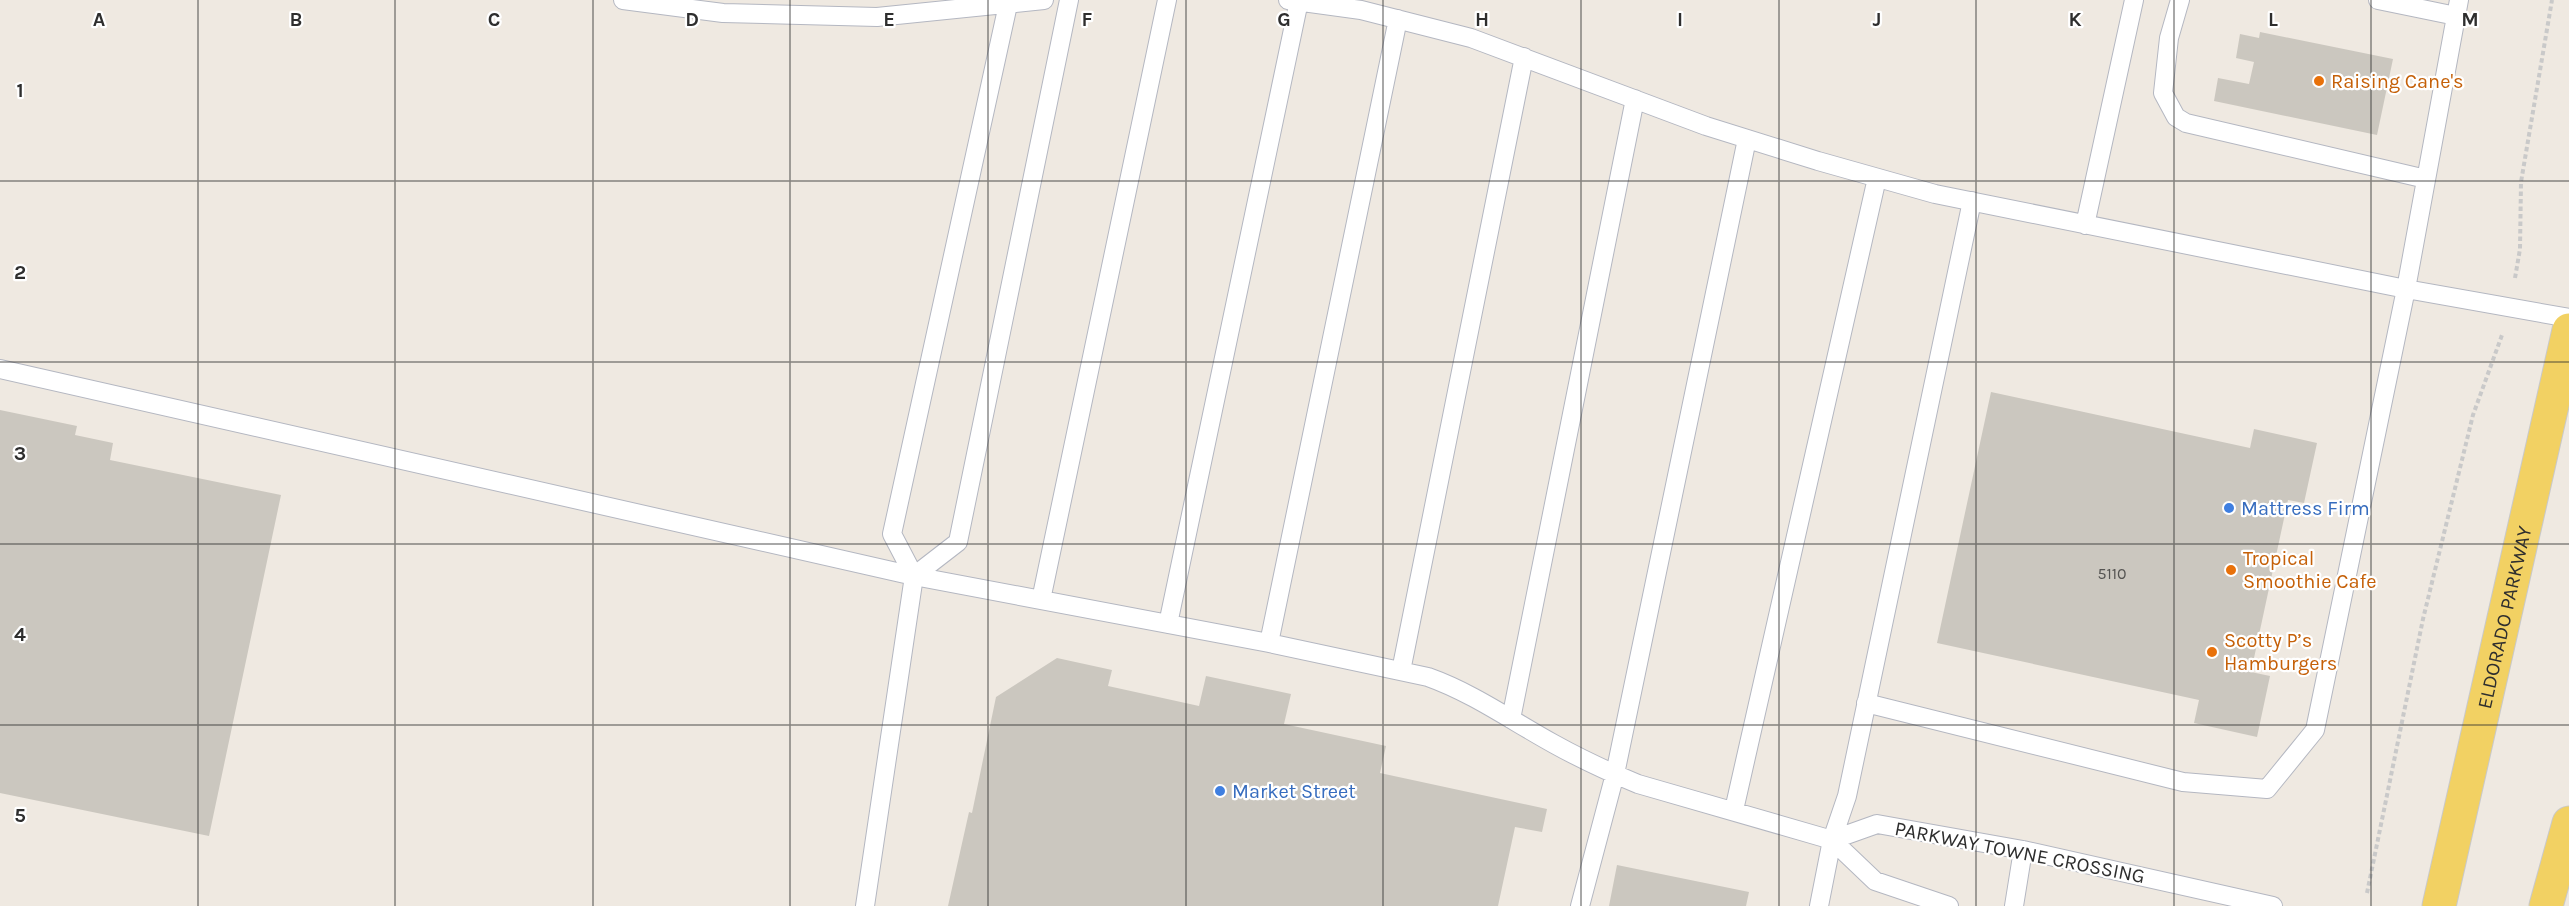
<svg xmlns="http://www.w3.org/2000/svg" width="2569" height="906" font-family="Karla,sans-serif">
	<rect width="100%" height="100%" fill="#efe9e1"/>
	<!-- building -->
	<path fill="#cbc7bf" d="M 2260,32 L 2393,59 L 2377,135 L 2214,101 L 2218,78 L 2249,84 L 2254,62 L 2236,58 L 2240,34 L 2259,38 Z
		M 1991,392 L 2250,448 L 2254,429 L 2317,443 L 2304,503 L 2288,500 L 2251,672 L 2270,676 L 2257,737 L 2194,723 L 2199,700 L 1937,643 Z
		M 0,410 L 77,426 L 75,435 L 113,443 L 110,460 L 281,495 L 209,836 L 0,793 Z
		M 1057,658 L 1112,670 L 1108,686 L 1199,706 L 1206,676 L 1291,694 L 1284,724 L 1386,746 L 1380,773 L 1547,809 L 1542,832 L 1515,827 L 1498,906 L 948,906 L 969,812 L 972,813 L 996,697 Z
		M 1617,865 L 1749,892 L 1746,906 L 1609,906 Z"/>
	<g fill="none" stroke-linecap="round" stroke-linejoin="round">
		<!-- service casing -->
		<g stroke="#b4b7c1" stroke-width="20">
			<path id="service" d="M 623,0 L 723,13 L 877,17 L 1044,0
				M 1288,0 L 1361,10 L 1471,38 L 1706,126 L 1818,161 L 1935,194 L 2406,289 L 2569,318
				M 2180,0 L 2169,38 L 2163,93 L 2176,117 L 2186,123 L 2426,179
				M 2378,0 L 2456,16
				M 2085,225 L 2134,0
				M 0,369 L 914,576 L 865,906
				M 914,576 L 1269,643 L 1428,677 C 1473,693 1512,721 1554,744 C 1581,759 1609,772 1638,784 L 1832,840 L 1875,881 L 1949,906
				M 914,576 L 958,542 L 1069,0
				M 914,576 L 892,534 L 1009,0
				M 1041,600 L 1167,0
				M 1168,624 L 1299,1
				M 1269,643 L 1398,19
				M 1401,671 L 1524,57
				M 1866,703 L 2183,782 L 2267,789 L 2315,730 L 2406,289 L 2459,0
				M 1511,719 L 1635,99
				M 1734,810 L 1877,178
				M 1832,840 L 1877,824 L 2023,850 L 2273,906
				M 1580,906 L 1615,774 L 1747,139
				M 1819,906 L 1832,840 L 1847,796 L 1972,201
				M 2014,906 L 2023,850"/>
		</g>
		<!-- primary casing -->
		<g stroke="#c9c9c9" stroke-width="35">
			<g id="primary">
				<path id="s1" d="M 2439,906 L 2569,330"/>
				<path d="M 2546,906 L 2569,823"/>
			</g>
		</g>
		<!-- path -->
		<path stroke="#c9c9c9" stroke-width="4" stroke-dasharray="4.5 3" stroke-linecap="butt" d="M 2515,278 L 2520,249 L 2521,182 L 2552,0
			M 2367,893 L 2423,619 L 2473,415 L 2502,335"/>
		<!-- service -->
		<use href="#service" stroke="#fff" stroke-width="18"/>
		<!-- primary -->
		<use href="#primary" stroke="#f2d163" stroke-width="33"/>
	</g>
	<!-- grid -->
	<path fill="none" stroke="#2e2e2e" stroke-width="1.5" stroke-opacity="0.55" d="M 198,0 L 198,906M 395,0 L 395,906M 593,0 L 593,906M 790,0 L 790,906M 988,0 L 988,906M 1186,0 L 1186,906M 1383,0 L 1383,906M 1581,0 L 1581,906M 1779,0 L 1779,906M 1976,0 L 1976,906M 2174,0 L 2174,906M 2371,0 L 2371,906M 0,181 L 2569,181M 0,362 L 2569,362M 0,544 L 2569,544M 0,725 L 2569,725"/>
	<!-- markers -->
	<g fill="#e8710a" stroke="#fff" stroke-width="2">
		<circle cx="2319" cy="81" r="6"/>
		<circle cx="2231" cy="570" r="6"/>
		<circle cx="2212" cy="652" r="6"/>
	</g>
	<g fill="#3f7fe0" stroke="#fff" stroke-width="2">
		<circle cx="2229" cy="508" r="6"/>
		<circle cx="1220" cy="791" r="6"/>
	</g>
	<g text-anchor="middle" stroke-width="4.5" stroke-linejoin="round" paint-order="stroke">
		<!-- number labels -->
		<g font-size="16" fill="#555452">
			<text x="2112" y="579">5110</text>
		</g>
		<!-- food labels -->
		<g font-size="20" fill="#c56008" stroke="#fff" text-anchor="start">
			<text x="2331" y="88">Raising Cane's</text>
			<text x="2243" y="565">Tropical<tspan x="2243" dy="23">Smoothie Cafe</tspan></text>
			<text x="2224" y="647">Scotty P’s<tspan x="2224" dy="23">Hamburgers</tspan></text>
		</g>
		<!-- shop labels -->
		<g font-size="20" fill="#366cbe" stroke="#fff" text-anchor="start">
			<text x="2241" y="515">Mattress Firm</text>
			<text x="1232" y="798">Market Street</text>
		</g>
		<!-- street labels -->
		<g font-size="20" fill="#2e2e2e" stroke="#fff">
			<text dy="7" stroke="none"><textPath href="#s1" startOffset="296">ELDORADO PARKWAY</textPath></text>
			<text transform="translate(2020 852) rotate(11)" y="7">PARKWAY TOWNE CROSSING</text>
		</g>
	</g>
	<g font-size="20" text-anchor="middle" font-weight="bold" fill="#2e2e2e" stroke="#fff" stroke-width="4.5" stroke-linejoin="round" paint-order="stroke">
		<text x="99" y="26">A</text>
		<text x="296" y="26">B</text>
		<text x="494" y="26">C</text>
		<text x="692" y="26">D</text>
		<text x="889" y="26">E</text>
		<text x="1087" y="26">F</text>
		<text x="1284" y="26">G</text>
		<text x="1482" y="26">H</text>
		<text x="1680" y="26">I</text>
		<text x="1877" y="26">J</text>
		<text x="2075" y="26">K</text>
		<text x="2273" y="26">L</text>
		<text x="2470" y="26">M</text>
		<text x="20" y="97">1</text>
		<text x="20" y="279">2</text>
		<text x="20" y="460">3</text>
		<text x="20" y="641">4</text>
		<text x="20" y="822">5</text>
	</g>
</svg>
